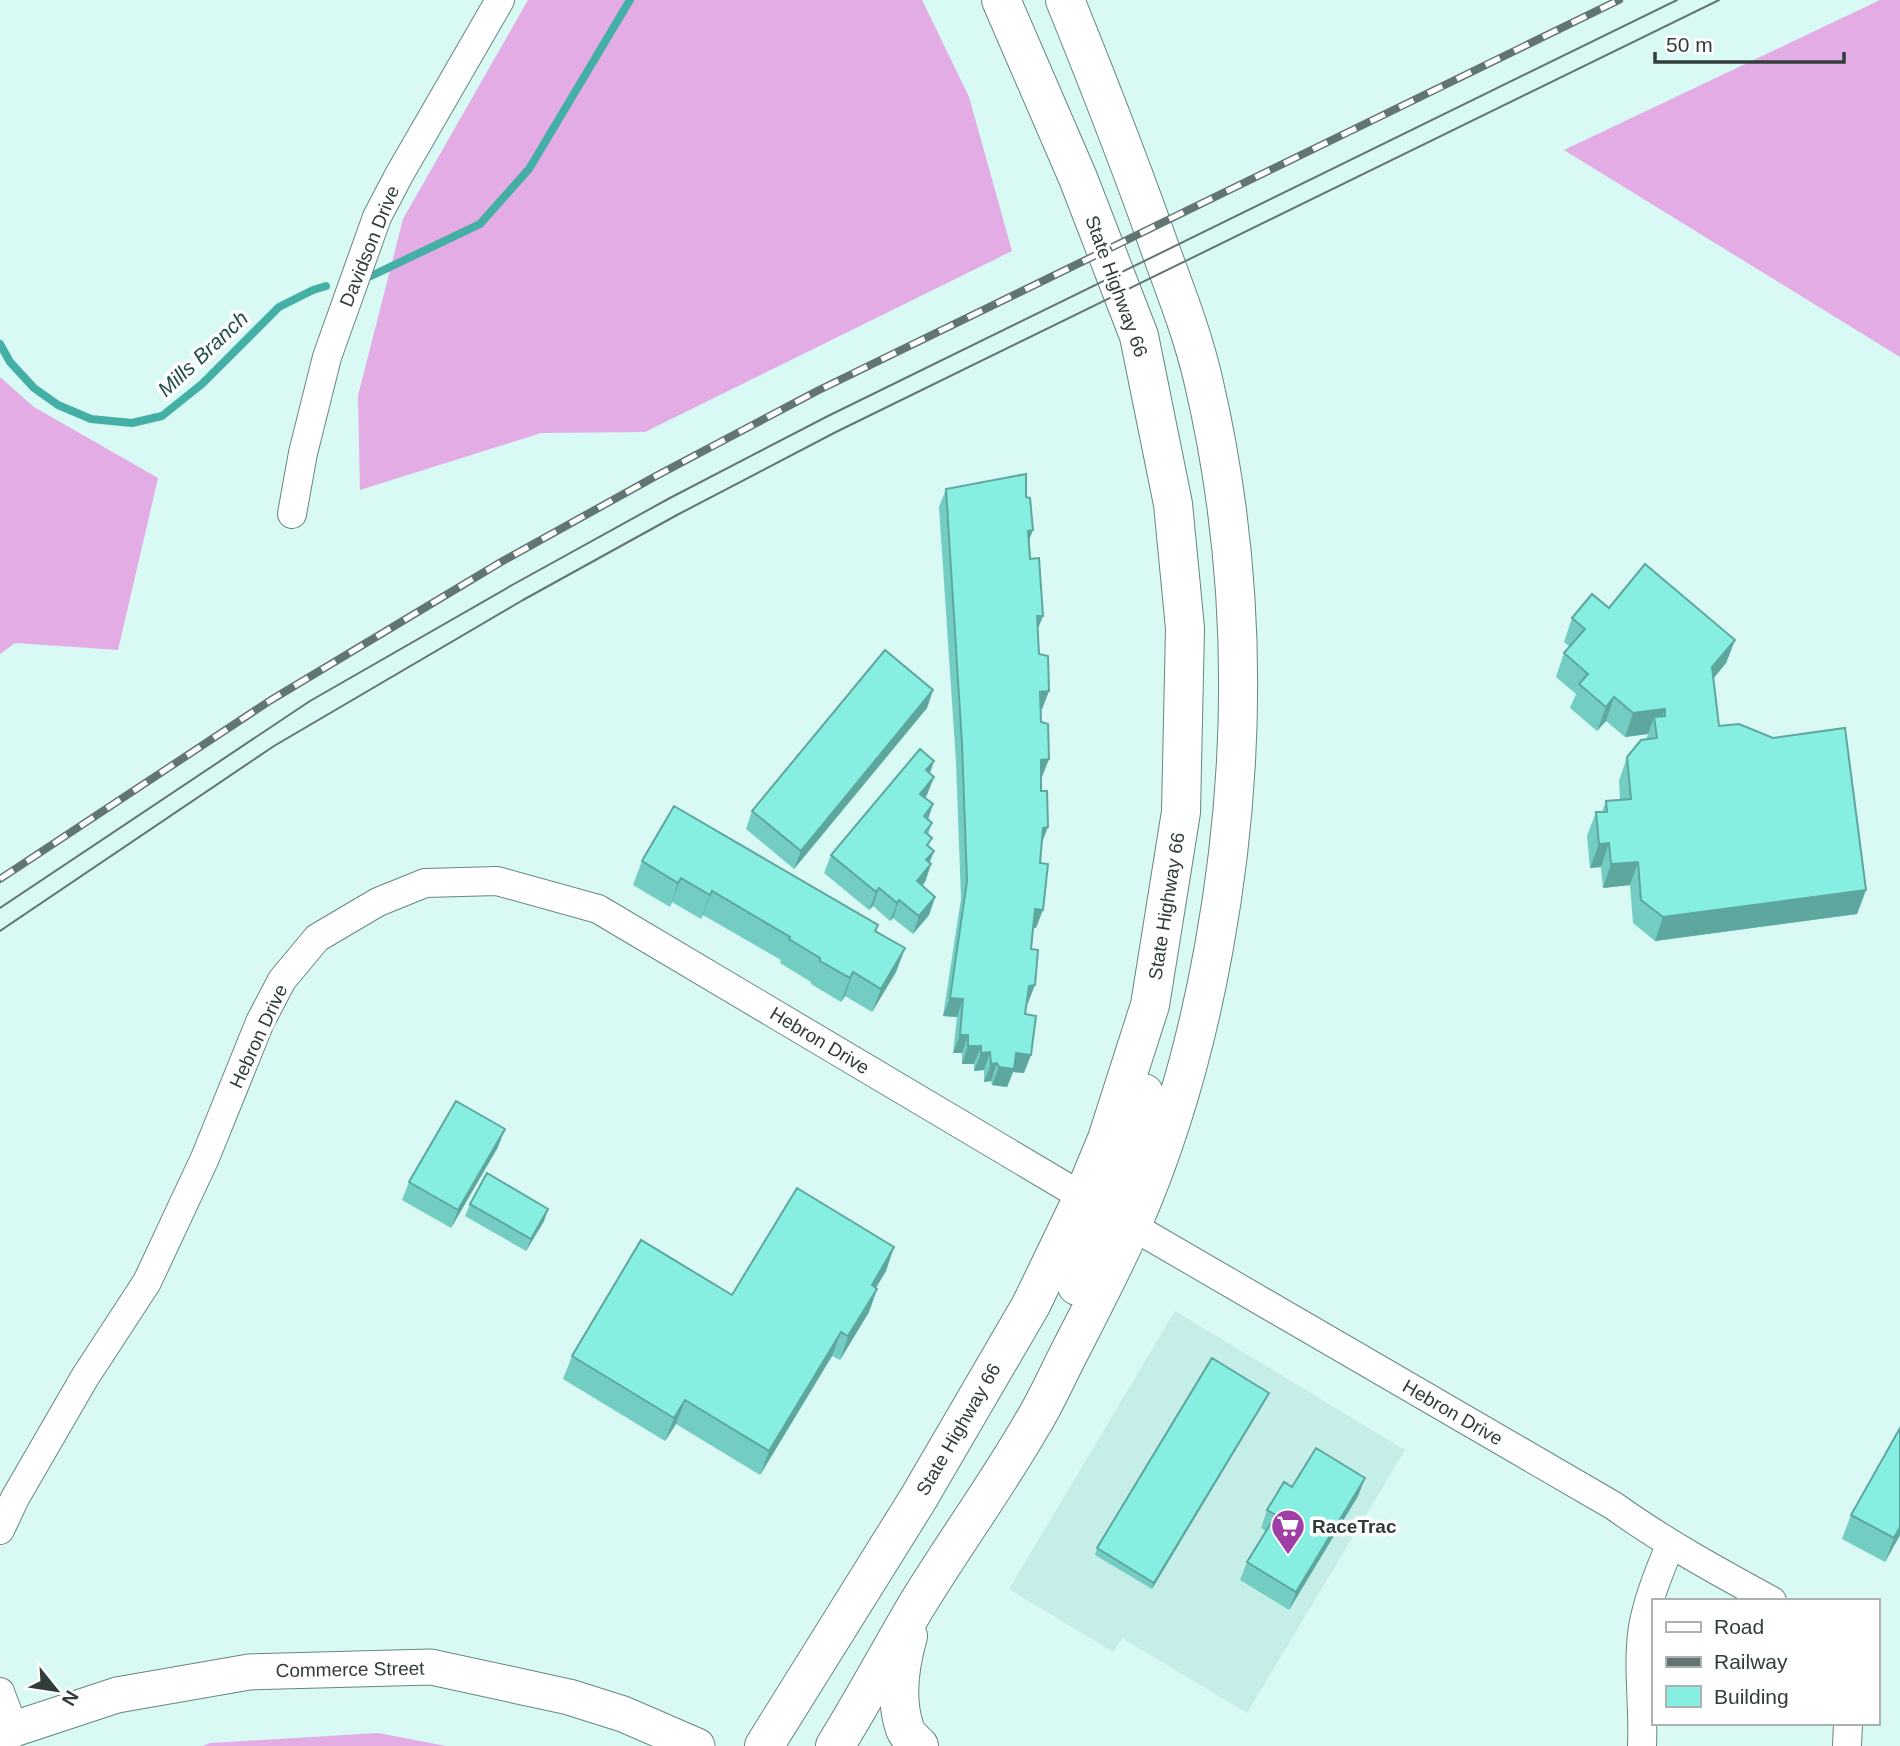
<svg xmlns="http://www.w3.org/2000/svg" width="1900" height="1746" font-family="Helvetica,sans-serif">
	<rect width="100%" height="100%" fill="#d8f9f4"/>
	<!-- built -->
	<path fill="#c5eee8" d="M 1175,1311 L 1405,1450 L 1247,1713 L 1122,1638 L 1113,1652 L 1009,1589 Z"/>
	<!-- forest -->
	<path fill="#e3ace5" d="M 528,0 L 922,0 L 969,97 L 1012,251 L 645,432 L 541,433 L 360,490 L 358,396 L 403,219 Z
		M 1880,0 L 1900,0 L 1900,357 L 1564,150 Z
		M 0,377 L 34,407 L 158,478 L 118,650 L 15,643 L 0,654 Z
		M 378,1733 L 446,1746 L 203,1746 L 210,1743 Z"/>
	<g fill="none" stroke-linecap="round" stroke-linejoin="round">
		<!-- stream -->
		<path stroke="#44afa4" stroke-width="8" d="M 371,276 L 480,224 L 529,169 L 630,0
			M 0,344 L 10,362 L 34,388 L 58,405 L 91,419 L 132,423 L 162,416 L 202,384 L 279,307 L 313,290 L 326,286"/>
		<!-- minor casing -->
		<g stroke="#688681" stroke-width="30">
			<path id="minor" d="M 292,514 L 303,453 L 327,357 L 377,217 L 399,175 L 500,0
				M 1132,1226 L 1614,1506 C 1664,1542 1717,1571 1772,1601
				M 0,1530 L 15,1498 L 85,1377 L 147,1282 L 205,1158 L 260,1022 L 282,980 L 317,938 L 378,902 L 425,883 L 497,881 L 598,909 L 1083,1197
				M 0,1692 L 14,1729
				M 1642,1746 C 1644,1706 1637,1666 1643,1627 C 1648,1598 1659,1571 1671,1544
				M 1847,1746 L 1848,1723"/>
		</g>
		<!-- tertiary casing -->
		<g stroke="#688681" stroke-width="37">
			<path id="tertiary" d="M 0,1737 L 14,1729 L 117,1695 L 249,1672 L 431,1667 L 569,1697 L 623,1714 L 697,1746"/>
		</g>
		<!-- primary casing -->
		<g stroke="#688681" stroke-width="40">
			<path id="primary" d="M 1126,1212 L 1124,1192 L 1144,1093
				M 1077,1286 C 1087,1262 1100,1239 1098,1213 L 1083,1197
				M 908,1636 C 900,1664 895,1700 905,1729 C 907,1735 914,1741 919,1746
				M 764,1746 L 918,1499 L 1031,1305 L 1083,1197 L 1107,1139 L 1150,1005 L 1181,812 L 1185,628 L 1173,504 L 1139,336 L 1078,178 L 1001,0
				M 835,1746 C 863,1701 888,1654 915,1608 C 952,1547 995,1488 1031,1426 C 1046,1402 1057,1376 1070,1351 C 1091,1310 1113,1268 1132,1225 C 1171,1136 1197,1042 1214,947 C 1248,759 1247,566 1203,379 C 1193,336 1177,295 1162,254 C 1132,168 1099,84 1065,0"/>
		</g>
		<!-- minor -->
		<use href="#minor" stroke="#fff" stroke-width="28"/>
		<!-- tertiary -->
		<use href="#tertiary" stroke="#fff" stroke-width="35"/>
		<!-- primary -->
		<use href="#primary" stroke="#fff" stroke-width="38"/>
		<!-- tram -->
		<path stroke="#627572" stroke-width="2" d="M 0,908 L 310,701 L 514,584 L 668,499 L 828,416 L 1677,0
			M 0,931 L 274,746 L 523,600 L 677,515 L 836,432 L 1719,0"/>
		<!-- rail casing -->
		<g stroke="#627572" stroke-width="8">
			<path id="rail" d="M 0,879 L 271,700 L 501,562 L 656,476 L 817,391 L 1619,0"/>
		</g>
		<!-- rail -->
		<use href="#rail" stroke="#fff" stroke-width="5" stroke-dasharray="16" stroke-linecap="butt"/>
	</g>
	<!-- wall -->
	<path fill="#74cdc2" d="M 946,489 L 1026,497 L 1039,654 L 1049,691 L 1042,709 L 1041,709 L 1041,722 L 1049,759 L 1041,777 L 1042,845 L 1036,928 L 1033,927 L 1028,1003 L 1026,1003 L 1025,1014 L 1024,1073 L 1013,1072 L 1007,1087 L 992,1085 L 991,1081 L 984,1082 L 984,1070 L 974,1071 L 974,1064 L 962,1064 L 962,1053 L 953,1053 L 957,1017 L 943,1016 L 961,899 L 956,762 L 939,507 Z
		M 1609,608 L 1735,640 L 1726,663 L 1713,679 L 1719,726 L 1866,890 L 1857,914 L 1655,941 L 1633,923 L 1630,885 L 1603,888 L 1601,867 L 1590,868 L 1587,836 L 1596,812 L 1602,812 L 1606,801 L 1620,800 L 1619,781 L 1627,757 L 1646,740 L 1648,734 L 1625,737 L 1606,721 L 1597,731 L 1570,708 L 1576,694 L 1556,677 L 1564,653 L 1570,647 L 1564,642 L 1572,618 Z
		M 933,690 L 927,708 L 794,869 L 746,829 L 752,811 Z
		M 929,774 L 934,777 L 925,798 L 933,804 L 928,819 L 932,823 L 928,835 L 929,847 L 934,851 L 929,863 L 931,864 L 925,882 L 922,885 L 935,897 L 929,915 L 913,934 L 893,918 L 890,921 L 873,906 L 869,910 L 824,873 L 831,855 Z
		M 642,861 L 878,925 L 876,932 L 905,948 L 896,972 L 872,1012 L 845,996 L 841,1002 L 811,984 L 811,982 L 780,963 L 781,960 L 703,915 L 701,919 L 672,902 L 670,907 L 633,885 Z
		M 498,1147 L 451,1228 L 402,1200 L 409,1182 Z
		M 470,1204 L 548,1209 L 544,1221 L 526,1251 L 465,1216 Z
		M 886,1271 L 876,1288 L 877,1289 L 869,1312 L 840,1360 L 832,1356 L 760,1475 L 676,1424 L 665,1441 L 563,1379 L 572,1356 L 732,1295 Z
		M 1266,1399 L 1152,1589 L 1095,1555 L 1097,1548 Z
		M 1365,1478 L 1358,1496 L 1289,1610 L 1240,1580 L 1247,1562 L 1266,1531 L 1261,1528 L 1267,1510 L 1292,1487 Z
		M 1851,1515 L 1900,1535 L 1885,1562 L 1842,1539 Z"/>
	<!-- shaded-wall -->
	<path fill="#5ea79e" d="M 1033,530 L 1026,548 L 1028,531 Z
		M 1037,616 L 1043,616 L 1036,634 Z
		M 1735,640 L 1726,663 L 1703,691 L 1712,667 Z
		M 933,690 L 927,708 L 794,869 L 801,851 Z
		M 1049,691 L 1042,709 L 1034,710 L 1040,692 Z
		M 1614,697 L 1606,721 L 1597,731 L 1606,707 Z
		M 1665,709 L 1656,733 L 1654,717 L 1648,734 L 1625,737 L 1633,713 Z
		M 1049,759 L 1042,777 L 1035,778 L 1041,760 Z
		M 934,761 L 928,779 L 926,770 Z
		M 934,777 L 927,795 L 914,812 L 920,794 Z
		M 933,804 L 927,822 L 924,816 Z
		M 1048,827 L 1041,845 L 1043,828 Z
		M 1609,843 L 1601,867 L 1590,868 L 1599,844 Z
		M 934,851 L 927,869 L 926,860 Z
		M 1638,862 L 1630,885 L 1603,888 L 1611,864 Z
		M 931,864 L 925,882 L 911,899 L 917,881 Z
		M 681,878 L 672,902 L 670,907 L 678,883 Z
		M 879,888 L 873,906 L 869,910 L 876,892 Z
		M 1866,890 L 1857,914 L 1655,941 L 1663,917 Z
		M 712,891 L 703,915 L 701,919 L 710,895 Z
		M 935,897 L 929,915 L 913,934 L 919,916 Z
		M 899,900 L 893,918 L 890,921 L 897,903 Z
		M 1035,909 L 1043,910 L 1036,928 L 1028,927 Z
		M 905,948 L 896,972 L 872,1012 L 881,989 Z
		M 853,972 L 845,996 L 841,1002 L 850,978 Z
		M 1035,985 L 1028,1003 L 1022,1004 L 1029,986 Z
		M 950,998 L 963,999 L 957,1017 L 943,1016 Z
		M 960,1035 L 968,1035 L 962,1053 L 953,1053 Z
		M 968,1046 L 981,1046 L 974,1064 L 962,1064 Z
		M 990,1052 L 984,1070 L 974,1071 L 981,1053 Z
		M 1016,1053 L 1031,1055 L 1024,1073 L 1013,1072 L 1007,1087 L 992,1085 L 999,1067 Z
		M 997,1063 L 991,1081 L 984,1082 L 991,1064 Z
		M 505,1129 L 498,1147 L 451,1228 L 458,1210 Z
		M 548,1209 L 544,1221 L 526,1251 L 531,1239 Z
		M 894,1247 L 886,1271 L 863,1309 L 872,1285 Z
		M 877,1289 L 869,1312 L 840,1360 L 848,1336 Z
		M 841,1332 L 832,1356 L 760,1475 L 769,1451 Z
		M 1269,1393 L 1266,1399 L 1152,1589 L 1154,1583 Z
		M 685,1400 L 676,1424 L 665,1441 L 674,1418 Z
		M 1365,1478 L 1358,1496 L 1289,1610 L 1296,1592 Z
		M 1900,1527 L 1900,1535 L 1885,1562 L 1894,1538 Z"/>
	<!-- building -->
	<path fill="#87eee2" stroke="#5ea79e" stroke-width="2" d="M 1026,474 L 1026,497 L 1030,498 L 1033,530 L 1028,531 L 1030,559 L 1039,558 L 1043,616 L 1037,616 L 1039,654 L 1048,656 L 1049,691 L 1040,692 L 1041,722 L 1048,724 L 1049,759 L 1041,760 L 1041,791 L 1047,791 L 1048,827 L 1043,828 L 1040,863 L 1048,864 L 1043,910 L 1035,909 L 1031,949 L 1038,950 L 1035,985 L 1029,986 L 1025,1014 L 1036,1016 L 1031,1055 L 1016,1053 L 1014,1069 L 999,1067 L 997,1063 L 991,1064 L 990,1052 L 981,1053 L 981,1046 L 968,1046 L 968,1035 L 960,1035 L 963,999 L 950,998 L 967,881 L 962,744 L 946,489 Z
		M 1645,564 L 1735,640 L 1712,667 L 1719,726 L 1739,724 L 1773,738 L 1845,728 L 1866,890 L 1663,917 L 1641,900 L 1638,862 L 1611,864 L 1609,843 L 1599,844 L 1596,812 L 1607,812 L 1606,801 L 1631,799 L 1627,757 L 1641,740 L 1657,738 L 1654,717 L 1665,716 L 1665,709 L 1633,713 L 1614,697 L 1606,707 L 1579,684 L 1588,674 L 1564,653 L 1585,629 L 1572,618 L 1592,594 L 1609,608 Z
		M 885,650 L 933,690 L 801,851 L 752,811 Z
		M 920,749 L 934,761 L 926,770 L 934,777 L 920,794 L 933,804 L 924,816 L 932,823 L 925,832 L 932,838 L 927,845 L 934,851 L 926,860 L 931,864 L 917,881 L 935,897 L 919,916 L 899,900 L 897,903 L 879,888 L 876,892 L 831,855 Z
		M 674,806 L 878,925 L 875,931 L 905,948 L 881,989 L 853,972 L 850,978 L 820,961 L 820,958 L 789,939 L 790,937 L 712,891 L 710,895 L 681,878 L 678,883 L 642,861 Z
		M 456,1101 L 505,1129 L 458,1210 L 409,1182 Z
		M 487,1173 L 548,1209 L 531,1239 L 470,1204 Z
		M 797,1188 L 894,1247 L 872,1285 L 877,1289 L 848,1336 L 841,1332 L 769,1451 L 685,1400 L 674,1418 L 572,1356 L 641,1240 L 732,1295 Z
		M 1212,1358 L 1269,1393 L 1154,1583 L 1097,1548 Z
		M 1900,1428 L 1900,1527 L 1894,1538 L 1851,1515 Z
		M 1316,1448 L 1365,1478 L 1296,1592 L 1247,1562 L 1276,1515 L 1267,1510 L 1284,1482 L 1292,1487 Z"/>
	<!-- icons -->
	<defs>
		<g id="supermarket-pin" transform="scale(1.75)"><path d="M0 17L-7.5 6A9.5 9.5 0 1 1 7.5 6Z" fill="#9f3fa6" stroke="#fff"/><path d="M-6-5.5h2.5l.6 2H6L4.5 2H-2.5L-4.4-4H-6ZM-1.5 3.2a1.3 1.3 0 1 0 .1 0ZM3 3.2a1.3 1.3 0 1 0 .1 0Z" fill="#fff"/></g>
	</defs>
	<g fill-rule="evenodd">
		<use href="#supermarket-pin" x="1288" y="1526"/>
	</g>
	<g text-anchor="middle" stroke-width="7" stroke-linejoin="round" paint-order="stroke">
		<!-- street labels -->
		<g font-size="19" fill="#303d3b" stroke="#fff">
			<text transform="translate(369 246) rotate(-68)" y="7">Davidson Drive</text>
			<text transform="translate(1117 286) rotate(70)" y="7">State Highway 66</text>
			<text transform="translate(1166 906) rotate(-81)" y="7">State Highway 66</text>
			<text transform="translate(258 1036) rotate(-65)" y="7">Hebron Drive</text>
			<text transform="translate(820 1040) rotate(31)" y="7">Hebron Drive</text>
			<text transform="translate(1453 1412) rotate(30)" y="7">Hebron Drive</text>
			<text transform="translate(958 1429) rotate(-60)" y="7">State Highway 66</text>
			<text transform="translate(350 1669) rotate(-1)" y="7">Commerce Street</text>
		</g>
		<!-- poi labels -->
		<g font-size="19" font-weight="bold" fill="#303d3b" stroke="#fff" text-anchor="start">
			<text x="1312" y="1533">RaceTrac</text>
		</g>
		<!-- water labels -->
		<g font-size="21" font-style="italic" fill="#1f4d48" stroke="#fff">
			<text transform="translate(203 354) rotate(-43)" y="7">Mills Branch</text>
		</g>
	</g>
	<!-- legend -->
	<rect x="1652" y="1599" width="228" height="126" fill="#ffffff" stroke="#acb1b1" stroke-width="2"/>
	<rect x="1666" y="1622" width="35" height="10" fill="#ffffff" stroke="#acb1b1" stroke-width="2"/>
	<text x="1714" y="1634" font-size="21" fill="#303d3b">Road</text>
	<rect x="1666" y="1657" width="35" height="10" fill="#627572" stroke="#acb1b1" stroke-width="2"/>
	<text x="1714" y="1669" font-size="21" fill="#303d3b">Railway</text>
	<rect x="1666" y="1686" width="35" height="21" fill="#87eee2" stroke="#acb1b1" stroke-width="2"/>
	<text x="1714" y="1704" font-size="21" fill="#303d3b">Building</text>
	<!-- north arrow -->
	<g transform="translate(56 1690) rotate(120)" stroke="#ffffff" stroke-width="5" paint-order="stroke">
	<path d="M0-5L12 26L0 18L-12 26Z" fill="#303d3b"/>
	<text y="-10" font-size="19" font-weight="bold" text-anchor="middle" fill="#303d3b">N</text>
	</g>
	<!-- scale -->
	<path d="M1655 52v10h189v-10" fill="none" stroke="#303d3b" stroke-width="3.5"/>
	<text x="1666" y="52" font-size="21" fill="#303d3b" stroke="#ffffff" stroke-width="5" paint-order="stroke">50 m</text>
</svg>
